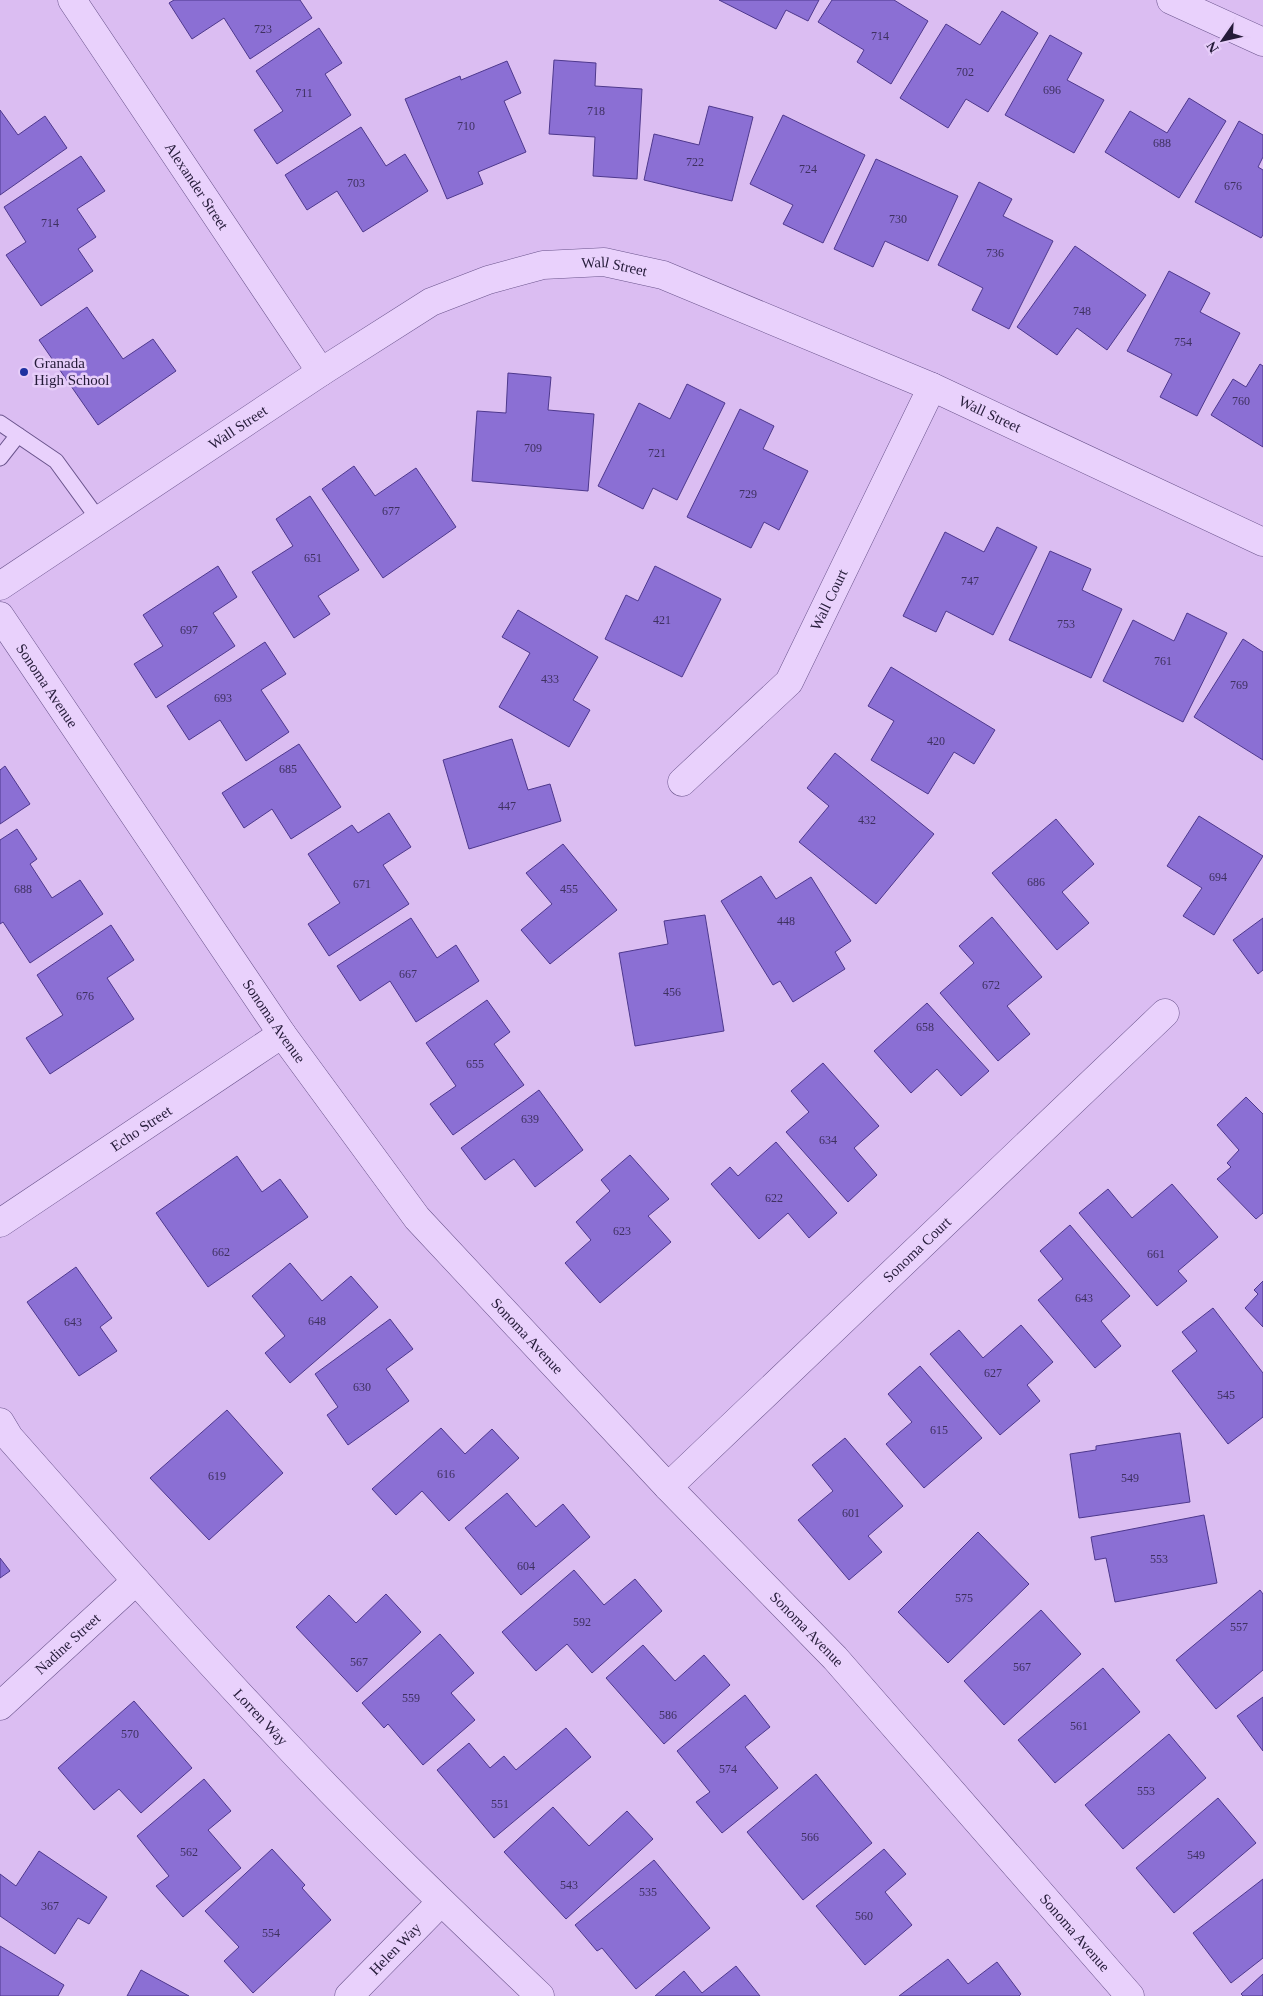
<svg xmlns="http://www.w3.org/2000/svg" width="1263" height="1996" font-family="Georgia,serif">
	<rect width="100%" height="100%" fill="#dbbdf2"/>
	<!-- building -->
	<path fill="#8b6fd4" stroke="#4e388d" d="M 174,0 L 300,0 L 312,18 L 250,59 L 224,18 L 192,39 L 169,3 Z
		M 719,0 L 819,0 L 808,21 L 786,10 L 776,29 Z
		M 832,0 L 894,0 L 928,21 L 891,84 L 857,62 L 864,50 L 818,22 Z
		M 1002,11 L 1038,33 L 988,112 L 966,99 L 948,128 L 900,98 L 946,24 L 980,45 Z
		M 319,28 L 342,63 L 325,74 L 351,115 L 277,164 L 254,130 L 283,111 L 256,71 Z
		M 1050,35 L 1082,53 L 1067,80 L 1104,100 L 1074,153 L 1005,115 Z
		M 554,60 L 596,63 L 595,86 L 642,89 L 637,179 L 593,176 L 595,137 L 549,134 Z
		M 507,61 L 521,93 L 504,101 L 526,152 L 478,172 L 483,184 L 447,199 L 405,99 L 460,76 L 461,80 Z
		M 1189,98 L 1226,121 L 1179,198 L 1105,152 L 1130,111 L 1167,133 Z
		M 709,106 L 753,117 L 732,201 L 644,180 L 654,134 L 699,145 Z
		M 0,110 L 18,135 L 45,116 L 67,148 L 0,195 Z
		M 783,115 L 865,155 L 823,243 L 783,224 L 793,205 L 750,184 Z
		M 1239,121 L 1263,135 L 1263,157 L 1258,167 L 1263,170 L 1263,235 L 1261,238 L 1195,202 Z
		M 361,127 L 386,166 L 405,154 L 428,191 L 363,232 L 337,191 L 307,210 L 285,175 Z
		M 81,156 L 105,191 L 77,209 L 96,237 L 78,249 L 93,271 L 41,306 L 6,255 L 26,242 L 4,207 Z
		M 876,159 L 958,196 L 928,261 L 885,241 L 873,267 L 834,249 Z
		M 979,182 L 1012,199 L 1003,216 L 1053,241 L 1009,329 L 972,310 L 983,288 L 938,265 Z
		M 1075,246 L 1146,295 L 1107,350 L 1077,328 L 1057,355 L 1017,327 Z
		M 1169,271 L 1210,293 L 1200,312 L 1240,333 L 1197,416 L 1160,397 L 1172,374 L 1127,351 Z
		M 87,307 L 123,359 L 153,339 L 176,371 L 98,425 L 39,340 Z
		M 1260,364 L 1263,366 L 1263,447 L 1211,415 L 1233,379 L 1246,387 Z
		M 508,373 L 551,377 L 548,410 L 594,414 L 588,491 L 472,481 L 477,411 L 506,413 Z
		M 687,384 L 725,403 L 677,500 L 653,488 L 643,509 L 598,486 L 639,403 L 670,419 Z
		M 740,409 L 774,426 L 763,449 L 808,471 L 779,530 L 764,522 L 751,548 L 687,517 Z
		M 354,466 L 375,496 L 416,468 L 456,527 L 383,578 L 322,489 Z
		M 310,496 L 359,570 L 318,596 L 330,614 L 294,638 L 252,572 L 293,546 L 276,519 Z
		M 997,527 L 1037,547 L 993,635 L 946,611 L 936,632 L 903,616 L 945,532 L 984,552 Z
		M 1050,551 L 1091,569 L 1082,590 L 1122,609 L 1091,678 L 1009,640 Z
		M 218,566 L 237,597 L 213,613 L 235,646 L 156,698 L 134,664 L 163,646 L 143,615 Z
		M 655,566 L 721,599 L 682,677 L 605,639 L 626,595 L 638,601 Z
		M 518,610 L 598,657 L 573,700 L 590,710 L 569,747 L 499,707 L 530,653 L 502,637 Z
		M 1187,613 L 1227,633 L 1183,722 L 1103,681 L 1133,620 L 1174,641 Z
		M 1243,639 L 1263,652 L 1263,760 L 1194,717 Z
		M 265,642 L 286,674 L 261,690 L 289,732 L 246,761 L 220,720 L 189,740 L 167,706 Z
		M 891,667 L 995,730 L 974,764 L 954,752 L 928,794 L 871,760 L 894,721 L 868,706 Z
		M 512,739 L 528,790 L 550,784 L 561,821 L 469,849 L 443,760 Z
		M 299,744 L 341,807 L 291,839 L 272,809 L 244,828 L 222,793 Z
		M 835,753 L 934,834 L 876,904 L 799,842 L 829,806 L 807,788 Z
		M 5,766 L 30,804 L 0,824 L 0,770 Z
		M 389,813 L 411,847 L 383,865 L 409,904 L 329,956 L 308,924 L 340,903 L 308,854 L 352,825 L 358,833 Z
		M 1199,816 L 1263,856 L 1214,935 L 1183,916 L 1202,888 L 1167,866 Z
		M 1056,819 L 1094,864 L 1062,892 L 1089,923 L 1057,950 L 992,873 Z
		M 17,829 L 37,859 L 30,864 L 52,898 L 80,880 L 103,914 L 30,963 L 3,922 L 0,924 L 0,840 Z
		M 563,844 L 617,910 L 550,964 L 521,930 L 552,904 L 526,873 Z
		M 761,876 L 776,899 L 811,877 L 851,941 L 835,952 L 845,969 L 793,1002 L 780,981 L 773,985 L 721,901 Z
		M 705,915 L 724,1031 L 635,1046 L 619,953 L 668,944 L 664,921 Z
		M 992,917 L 1042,977 L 1007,1006 L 1030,1034 L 998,1061 L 940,993 L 974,963 L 959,946 Z
		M 411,918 L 437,958 L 456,945 L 479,981 L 416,1022 L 390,981 L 360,1001 L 337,966 Z
		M 1263,918 L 1263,970 L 1258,974 L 1233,940 Z
		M 111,925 L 134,960 L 107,978 L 134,1019 L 50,1074 L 26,1038 L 63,1015 L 37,975 Z
		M 487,1000 L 510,1032 L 494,1044 L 524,1085 L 453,1135 L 430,1104 L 456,1086 L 426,1043 Z
		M 927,1003 L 989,1071 L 961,1096 L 937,1069 L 911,1093 L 874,1051 Z
		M 823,1063 L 879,1126 L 854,1148 L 877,1175 L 848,1202 L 786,1132 L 809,1112 L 791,1091 Z
		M 539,1090 L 583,1150 L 535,1187 L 514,1159 L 485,1180 L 461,1148 Z
		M 1246,1097 L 1263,1114 L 1263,1213 L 1256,1219 L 1217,1179 L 1231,1167 L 1227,1163 L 1239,1150 L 1217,1125 Z
		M 776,1142 L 837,1213 L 809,1238 L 788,1213 L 759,1239 L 711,1184 L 730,1167 L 738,1176 Z
		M 630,1155 L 669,1199 L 648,1216 L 671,1242 L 600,1303 L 565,1263 L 591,1240 L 576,1222 L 610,1191 L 601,1180 Z
		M 237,1156 L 262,1192 L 280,1179 L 308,1217 L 208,1287 L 156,1213 Z
		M 1172,1184 L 1218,1237 L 1178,1271 L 1187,1281 L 1157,1306 L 1079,1213 L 1108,1189 L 1132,1218 Z
		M 1070,1225 L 1130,1296 L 1101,1321 L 1121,1346 L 1095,1368 L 1038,1300 L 1063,1279 L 1040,1251 Z
		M 290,1263 L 322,1301 L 351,1276 L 378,1307 L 290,1383 L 265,1353 L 285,1336 L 252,1296 Z
		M 76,1267 L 112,1318 L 100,1327 L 117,1351 L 79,1376 L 27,1302 Z
		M 1263,1281 L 1263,1327 L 1245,1308 L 1258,1294 L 1254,1290 Z
		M 1213,1308 L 1263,1373 L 1263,1417 L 1228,1444 L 1172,1371 L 1197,1351 L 1182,1332 Z
		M 390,1319 L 413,1349 L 386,1369 L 409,1401 L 348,1445 L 327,1415 L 338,1407 L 315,1374 Z
		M 1021,1325 L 1053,1362 L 1027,1385 L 1040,1401 L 1000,1435 L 930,1354 L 959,1330 L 983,1358 Z
		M 920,1366 L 982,1438 L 924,1488 L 886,1444 L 912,1422 L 888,1394 Z
		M 227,1410 L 283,1473 L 209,1540 L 150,1478 Z
		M 441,1428 L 465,1454 L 492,1429 L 519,1458 L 449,1521 L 422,1491 L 396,1515 L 372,1489 Z
		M 1180,1433 L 1190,1502 L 1079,1518 L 1070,1454 L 1096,1450 L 1096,1446 Z
		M 845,1438 L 903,1506 L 868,1536 L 882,1552 L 849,1580 L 798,1520 L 833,1491 L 812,1465 Z
		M 507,1493 L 536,1527 L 563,1504 L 590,1537 L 521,1595 L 465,1528 Z
		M 1204,1515 L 1217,1583 L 1115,1602 L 1106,1558 L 1095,1560 L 1091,1537 Z
		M 978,1532 L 1029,1584 L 948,1663 L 898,1612 Z
		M 0,1558 L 10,1571 L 0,1578 Z
		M 574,1570 L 604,1605 L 635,1579 L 662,1611 L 592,1673 L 567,1644 L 536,1671 L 502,1632 Z
		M 1260,1590 L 1263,1594 L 1263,1670 L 1216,1709 L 1176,1660 Z
		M 386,1594 L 421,1632 L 357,1692 L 296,1627 L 329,1595 L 356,1623 Z
		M 1041,1610 L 1081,1654 L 1004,1725 L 964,1681 Z
		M 440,1634 L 474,1673 L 451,1693 L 475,1720 L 423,1765 L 388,1724 L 384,1728 L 362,1703 Z
		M 643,1645 L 675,1681 L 704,1655 L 730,1685 L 664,1744 L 606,1678 Z
		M 1103,1668 L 1140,1712 L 1055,1783 L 1018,1740 Z
		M 745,1695 L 770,1727 L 745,1747 L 778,1788 L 722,1833 L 696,1802 L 710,1792 L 677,1751 Z
		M 1263,1697 L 1263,1751 L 1237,1716 Z
		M 134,1701 L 192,1768 L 141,1813 L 119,1789 L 94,1810 L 58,1768 Z
		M 566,1728 L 591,1757 L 494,1838 L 437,1770 L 469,1743 L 490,1768 L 504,1756 L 516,1770 Z
		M 1169,1734 L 1206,1778 L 1123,1849 L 1085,1805 Z
		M 816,1774 L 872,1843 L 803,1900 L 747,1832 Z
		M 204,1779 L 231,1811 L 208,1830 L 241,1868 L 183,1917 L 156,1886 L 169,1876 L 137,1836 Z
		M 1218,1798 L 1256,1843 L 1174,1913 L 1136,1868 Z
		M 553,1807 L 589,1846 L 627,1811 L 653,1839 L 566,1919 L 504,1852 Z
		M 272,1849 L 305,1885 L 302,1888 L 331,1920 L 253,1993 L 224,1961 L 239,1947 L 205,1911 Z
		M 884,1849 L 906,1874 L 885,1892 L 912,1925 L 865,1965 L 816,1906 Z
		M 39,1851 L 107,1897 L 89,1924 L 78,1918 L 55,1954 L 0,1916 L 0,1874 L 16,1886 Z
		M 654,1860 L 710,1928 L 636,1989 L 602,1948 L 597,1951 L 575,1925 Z
		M 1263,1879 L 1263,1958 L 1231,1983 L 1193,1933 Z
		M 0,1946 L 64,1985 L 58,1996 L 0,1996 Z
		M 948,1959 L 968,1984 L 997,1962 L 1021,1994 L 1019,1996 L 899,1996 Z
		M 736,1966 L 760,1996 L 655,1996 L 684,1971 L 702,1993 Z
		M 141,1970 L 189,1996 L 127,1996 Z
		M 1263,1974 L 1263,1996 L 1243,1996 L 1241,1994 Z"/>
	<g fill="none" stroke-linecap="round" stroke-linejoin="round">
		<!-- service casing -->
		<g stroke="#6a548c" stroke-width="17">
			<path id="service" d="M 0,423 L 56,461 L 99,520
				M 0,458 L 18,435"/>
		</g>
		<!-- minor casing -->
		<g stroke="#6a548c" stroke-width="29">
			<g id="minor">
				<path id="s1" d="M 72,0 L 321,372"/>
				<path d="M 1171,0 L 1263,42"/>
				<path id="s2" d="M 0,586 L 321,372 L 431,302 L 488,280 L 543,265 L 604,262 L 663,275 L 932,387 L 1263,542"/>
				<path id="s3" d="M 0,616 L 282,1034 L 417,1218 L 668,1487 L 835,1658 L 1130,1996"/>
				<path id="s4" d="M 682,782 L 789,682 L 932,387"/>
				<path id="s5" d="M 0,1223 L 282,1034"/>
				<path id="s6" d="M 0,1422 L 9,1437 C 100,1540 190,1643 284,1742 C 366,1830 453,1913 540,1996"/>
				<path id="s7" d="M 668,1487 L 1165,1013"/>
				<path id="s8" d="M 0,1706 L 136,1581"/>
				<path id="s9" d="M 349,1996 L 441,1902"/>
			</g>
		</g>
		<!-- service -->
		<use href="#service" stroke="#e9d1fc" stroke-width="15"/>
		<!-- minor -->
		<use href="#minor" stroke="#e9d1fc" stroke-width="28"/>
	</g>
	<!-- markers -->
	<circle fill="#1e31a0" stroke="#e6cdf9" stroke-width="2" cx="24" cy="372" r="5"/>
	<g text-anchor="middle" stroke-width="5" stroke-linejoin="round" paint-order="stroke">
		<!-- number labels -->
		<g font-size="12" fill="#3e3060">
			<text x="263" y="33">723</text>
			<text x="880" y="40">714</text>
			<text x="965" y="76">702</text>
			<text x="1052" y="94">696</text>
			<text x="304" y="97">711</text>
			<text x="596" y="115">718</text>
			<text x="466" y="130">710</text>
			<text x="1162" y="147">688</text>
			<text x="695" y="166">722</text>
			<text x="808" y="173">724</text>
			<text x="356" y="187">703</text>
			<text x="1233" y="190">676</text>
			<text x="898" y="223">730</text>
			<text x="50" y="227">714</text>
			<text x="995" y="257">736</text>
			<text x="1082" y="315">748</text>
			<text x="1183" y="346">754</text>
			<text x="1241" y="405">760</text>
			<text x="533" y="452">709</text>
			<text x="657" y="457">721</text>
			<text x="748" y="498">729</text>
			<text x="391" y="515">677</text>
			<text x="313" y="562">651</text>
			<text x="970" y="585">747</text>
			<text x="662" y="624">421</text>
			<text x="1066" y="628">753</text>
			<text x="189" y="634">697</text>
			<text x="1163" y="665">761</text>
			<text x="550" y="683">433</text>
			<text x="1239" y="689">769</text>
			<text x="223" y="702">693</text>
			<text x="936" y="745">420</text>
			<text x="288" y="773">685</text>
			<text x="507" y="810">447</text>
			<text x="867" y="824">432</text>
			<text x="1218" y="881">694</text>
			<text x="1036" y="886">686</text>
			<text x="362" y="888">671</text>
			<text x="23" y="893">688</text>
			<text x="569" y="893">455</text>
			<text x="786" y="925">448</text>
			<text x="408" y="978">667</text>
			<text x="991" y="989">672</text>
			<text x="672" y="996">456</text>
			<text x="85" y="1000">676</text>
			<text x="925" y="1031">658</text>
			<text x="475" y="1068">655</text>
			<text x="530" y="1123">639</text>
			<text x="828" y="1144">634</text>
			<text x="774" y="1202">622</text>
			<text x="622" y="1235">623</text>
			<text x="221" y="1256">662</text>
			<text x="1156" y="1258">661</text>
			<text x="1084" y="1302">643</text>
			<text x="317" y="1325">648</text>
			<text x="73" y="1326">643</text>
			<text x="993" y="1377">627</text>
			<text x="362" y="1391">630</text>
			<text x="1226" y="1399">545</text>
			<text x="939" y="1434">615</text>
			<text x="446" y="1478">616</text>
			<text x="217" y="1480">619</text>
			<text x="1130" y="1482">549</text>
			<text x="851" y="1517">601</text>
			<text x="1159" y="1563">553</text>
			<text x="526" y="1570">604</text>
			<text x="964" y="1602">575</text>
			<text x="582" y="1626">592</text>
			<text x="1239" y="1631">557</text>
			<text x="359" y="1666">567</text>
			<text x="1022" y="1671">567</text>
			<text x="411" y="1702">559</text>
			<text x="668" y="1719">586</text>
			<text x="1079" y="1730">561</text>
			<text x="130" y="1738">570</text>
			<text x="728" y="1773">574</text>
			<text x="1146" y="1795">553</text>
			<text x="500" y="1808">551</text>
			<text x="810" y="1841">566</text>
			<text x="189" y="1856">562</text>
			<text x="1196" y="1859">549</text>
			<text x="569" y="1889">543</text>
			<text x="648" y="1896">535</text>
			<text x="50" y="1910">367</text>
			<text x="864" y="1920">560</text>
			<text x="271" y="1937">554</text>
		</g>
		<!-- street labels -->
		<g font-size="15" fill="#251b39" stroke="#e6cdf9">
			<text dy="5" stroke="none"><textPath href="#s1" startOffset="224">Alexander Street</textPath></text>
			<text dy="5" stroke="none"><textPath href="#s2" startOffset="706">Wall Street</textPath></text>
			<text dy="5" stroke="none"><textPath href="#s2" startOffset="1111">Wall Street</textPath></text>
			<text dy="5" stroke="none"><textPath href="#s2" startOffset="286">Wall Street</textPath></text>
			<text dy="5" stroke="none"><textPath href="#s4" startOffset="238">Wall Court</textPath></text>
			<text dy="5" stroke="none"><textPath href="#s3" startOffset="84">Sonoma Avenue</textPath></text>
			<text dy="5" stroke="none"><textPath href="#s3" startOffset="489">Sonoma Avenue</textPath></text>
			<text dy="5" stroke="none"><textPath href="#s5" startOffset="170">Echo Street</textPath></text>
			<text dy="5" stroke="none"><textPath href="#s7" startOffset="344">Sonoma Court</textPath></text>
			<text dy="5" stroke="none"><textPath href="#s3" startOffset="894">Sonoma Avenue</textPath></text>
			<text dy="5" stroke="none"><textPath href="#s3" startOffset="1299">Sonoma Avenue</textPath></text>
			<text dy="5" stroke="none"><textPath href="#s8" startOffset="92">Nadine Street</textPath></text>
			<text dy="5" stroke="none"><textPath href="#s6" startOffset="394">Lorren Way</textPath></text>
			<text dy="5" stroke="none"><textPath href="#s3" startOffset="1704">Sonoma Avenue</textPath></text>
			<text dy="5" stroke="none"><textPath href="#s9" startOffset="66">Helen Way</textPath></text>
		</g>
		<!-- poi labels -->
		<g font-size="15" fill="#251b39" stroke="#e6cdf9" text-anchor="start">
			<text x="34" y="368">Granada<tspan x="34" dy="17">High School</tspan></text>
		</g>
	</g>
	<!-- north arrow -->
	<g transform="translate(1223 40) rotate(236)" stroke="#e6cdf9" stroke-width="4" paint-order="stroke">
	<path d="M0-4L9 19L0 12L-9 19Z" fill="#251b39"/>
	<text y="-8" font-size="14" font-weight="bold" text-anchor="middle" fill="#251b39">N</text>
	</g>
</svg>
